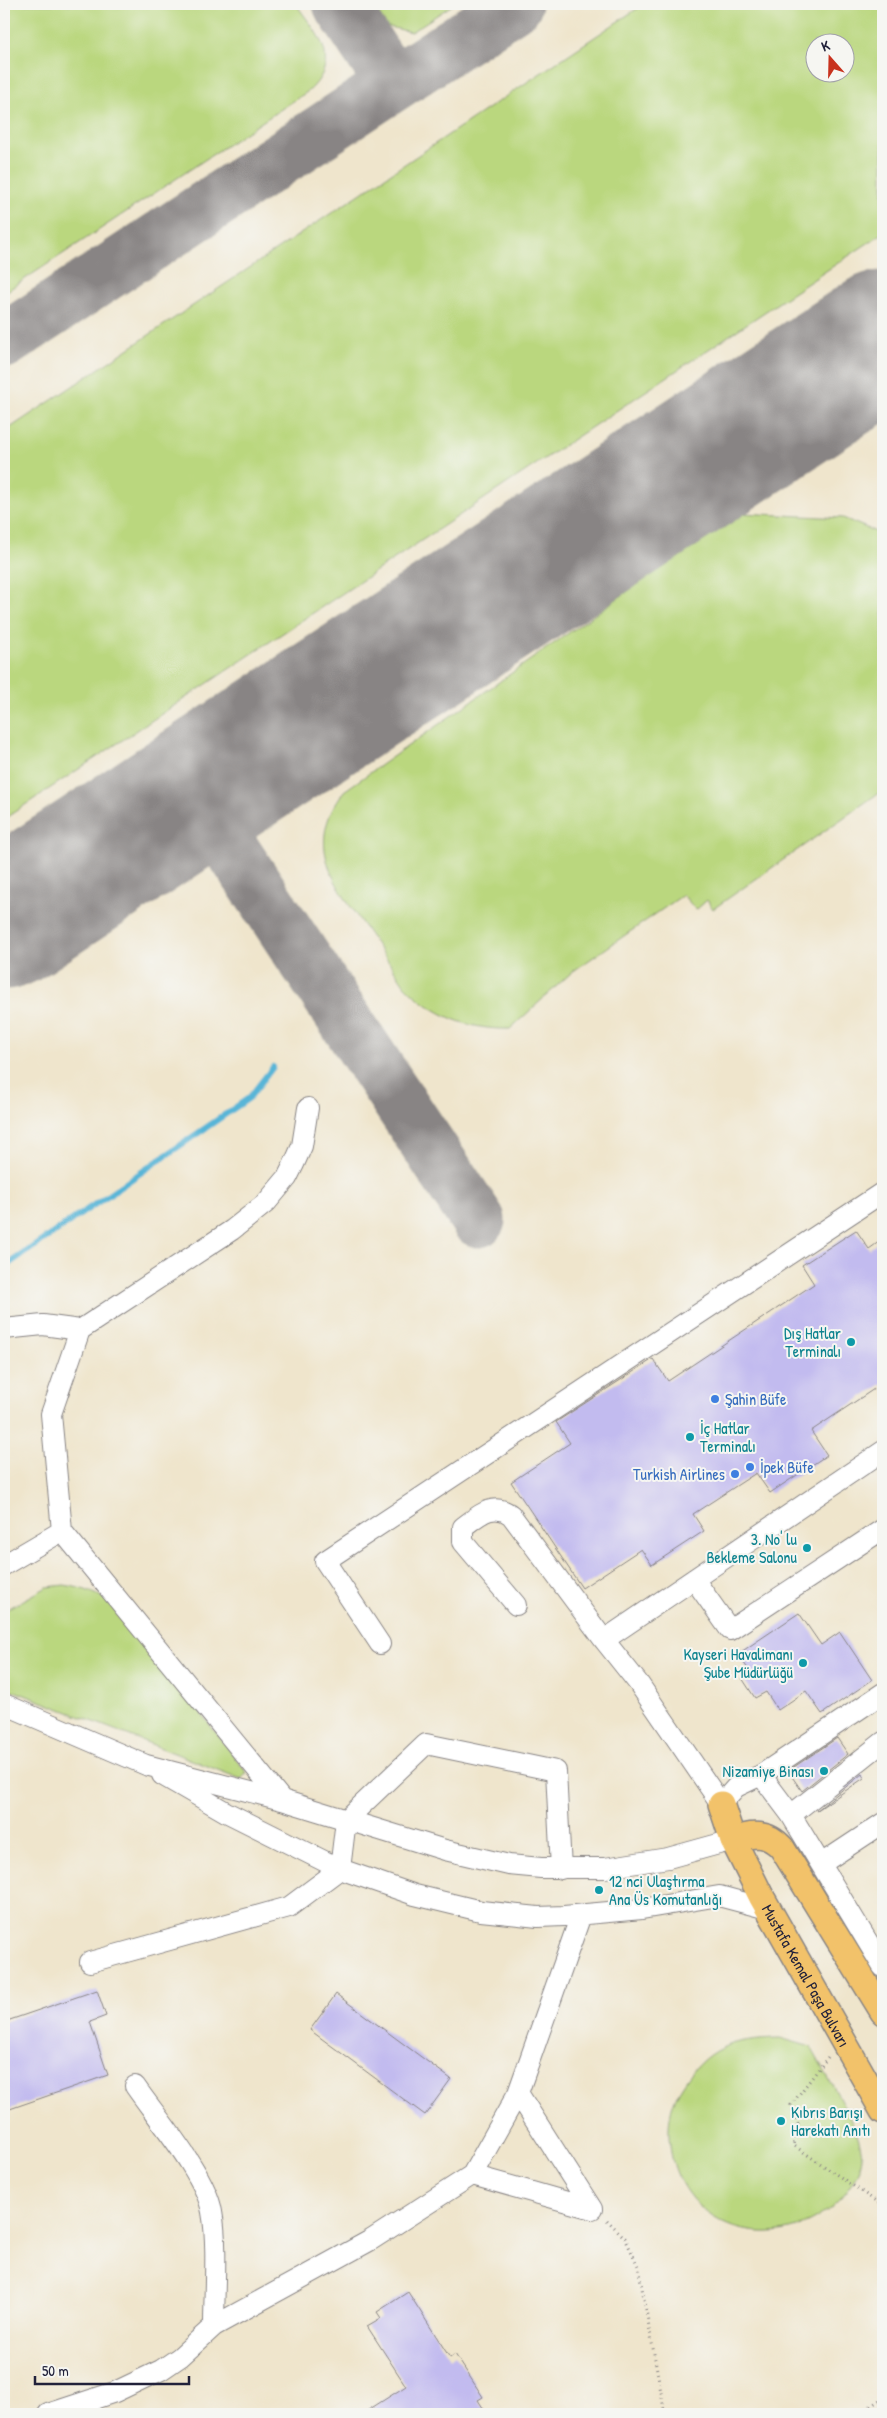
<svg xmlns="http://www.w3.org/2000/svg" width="887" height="2418" font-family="'Patrick Hand',sans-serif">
	<rect width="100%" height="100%" fill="#f6f6f2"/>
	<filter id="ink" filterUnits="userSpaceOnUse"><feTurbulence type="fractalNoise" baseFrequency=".02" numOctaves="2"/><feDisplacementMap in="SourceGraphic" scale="10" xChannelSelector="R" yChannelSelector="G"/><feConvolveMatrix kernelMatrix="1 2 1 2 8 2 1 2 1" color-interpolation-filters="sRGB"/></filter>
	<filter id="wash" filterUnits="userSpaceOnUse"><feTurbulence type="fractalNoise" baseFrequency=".0096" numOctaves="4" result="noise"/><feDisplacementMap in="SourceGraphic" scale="20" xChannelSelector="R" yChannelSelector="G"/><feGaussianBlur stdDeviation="1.12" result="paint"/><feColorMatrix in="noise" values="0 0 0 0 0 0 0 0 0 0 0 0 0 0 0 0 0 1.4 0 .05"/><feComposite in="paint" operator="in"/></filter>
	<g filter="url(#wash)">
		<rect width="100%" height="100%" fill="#efe5cc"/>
		<!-- green -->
		<path fill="#bad77e" stroke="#6e7c5c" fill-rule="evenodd" d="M 14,4 L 296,4 C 316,33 343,58 310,90 L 4,293 L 4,10 Z
			M 361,4 L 454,4 L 411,32 L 376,24 Z
			M 644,4 L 883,4 L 883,233 L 4,819 L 4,432 ZM 844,42 L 844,72 L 814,72 L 814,42 Z
			M 739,513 L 843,518 L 883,535 L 883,790 L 713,909 L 707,900 L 696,910 L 683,895 L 572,972 L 510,1029 C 468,1030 435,1016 405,986 C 391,965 376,944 361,922 C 330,877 306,842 344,791 Z
			M 64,1585 C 85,1588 101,1595 119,1607 L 247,1773 L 241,1779 L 4,1687 L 4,1611 L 47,1587 Z
			M 780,2038 L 811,2047 C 825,2074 861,2128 862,2156 C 862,2170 849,2189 840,2199 C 782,2261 680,2232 670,2146 C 667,2127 670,2107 679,2091 C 705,2047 731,2039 780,2038 Z"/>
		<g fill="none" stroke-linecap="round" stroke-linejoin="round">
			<!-- stream -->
			<path stroke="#59b5d7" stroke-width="6" d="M 4,1267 L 249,1098 L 273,1067"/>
			<!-- taxiway -->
			<path stroke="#888484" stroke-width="55" d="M 340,4 L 393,84
				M 4,341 L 515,4
				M 858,357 L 883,395
				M 195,794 L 478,1220"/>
			<!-- runway -->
			<path stroke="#888484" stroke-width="139" d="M 4,920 L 883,340"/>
		</g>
		<g id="blocks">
			<!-- building -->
			<path fill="#c2bbef" d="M 856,1230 L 869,1249 L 883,1239 L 883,1383 L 811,1431 L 827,1455 L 770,1493 L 756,1473 L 693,1514 L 704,1531 L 652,1565 L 641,1549 L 582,1588 L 511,1482 L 570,1443 L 556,1422 L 653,1359 L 668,1381 L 814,1284 L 802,1265 Z
				M 799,1613 L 821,1645 L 840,1632 L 872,1680 L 822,1714 L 806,1691 L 778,1710 L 766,1692 L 755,1698 L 742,1678 L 750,1672 L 738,1654 Z
				M 837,1738 L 848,1754 L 802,1791 L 788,1771 Z
				M 862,1774 L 864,1778 L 816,1811 Z
				M 97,1990 L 106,2016 L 90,2022 L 108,2075 L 4,2111 L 4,2022 Z
				M 336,1994 L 451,2079 L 425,2115 L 310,2030 Z
				M 408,2292 L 450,2358 L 455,2354 L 483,2397 L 478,2400 L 487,2414 L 362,2414 L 406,2386 L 367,2326 L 381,2318 L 377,2312 Z"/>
		</g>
	</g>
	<g filter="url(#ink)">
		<use href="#blocks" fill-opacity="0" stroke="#888484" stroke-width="1"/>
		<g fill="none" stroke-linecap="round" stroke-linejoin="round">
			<!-- minor casing -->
			<g stroke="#888484" stroke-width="22">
				<path id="minor" d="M 4,1329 L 43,1325 L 80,1330
					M 4,1565 L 62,1531
					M 694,1579 L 730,1630 L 883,1529
					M 516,1605 L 463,1542 L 463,1527 C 478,1516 493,1501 511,1515 L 604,1640 L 639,1684 L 721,1804 L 736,1787 L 761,1775 L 883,1693
					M 604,1640 L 883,1451
					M 380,1644 L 325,1561 L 883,1192
					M 4,1704 L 146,1765 L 282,1800 L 445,1850 L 509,1865 L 541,1868 L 605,1868 L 668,1858 L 733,1840
					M 162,1775 L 226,1812 L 340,1869 L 415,1895 L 481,1911 L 538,1917 L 564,1916 L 642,1909 L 719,1896 L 768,1909
					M 761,1775 L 791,1815 L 883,1967
					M 282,1800 L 62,1531 L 51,1414 L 80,1330 L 232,1230 L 266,1203 L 287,1178 L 294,1164 L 302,1146 L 308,1108
					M 791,1815 L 883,1742
					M 821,1864 L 883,1823
					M 90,1962 L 289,1907 L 340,1869 L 346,1820 L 426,1744 L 556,1771 L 561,1869
					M 135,2086 C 157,2118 206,2175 212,2212 C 218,2244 214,2292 214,2326
					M 518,2093 L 592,2209
					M 472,2175 L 592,2209
					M 48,2414 L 115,2392 L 161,2370 L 180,2357 L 214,2326 L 371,2240 L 472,2175 L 518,2093 L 581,1915"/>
			</g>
			<!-- major casing -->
			<g stroke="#888484" stroke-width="28">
				<g id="major">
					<path id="s1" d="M 721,1804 L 733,1840 L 761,1896 L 883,2111"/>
					<path d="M 733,1840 C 752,1833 768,1832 782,1848 L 883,2012"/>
				</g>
			</g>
			<!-- path -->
			<path stroke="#888484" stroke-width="3" stroke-dasharray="1 4" stroke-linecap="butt" d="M 828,2057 L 791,2105 L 798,2124 L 793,2145 L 883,2206
				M 607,2220 L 625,2238 L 638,2266 L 665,2414
				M 866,2409 L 883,2398"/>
			<!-- minor -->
			<use href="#minor" stroke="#fff" stroke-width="20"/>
			<!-- major -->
			<use href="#major" stroke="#f2c26a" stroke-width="25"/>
		</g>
	</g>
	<!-- markers -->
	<g fill="#0f9aa8" stroke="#f6f6f2" stroke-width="2">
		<circle cx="851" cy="1342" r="5"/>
		<circle cx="690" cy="1437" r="5"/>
		<circle cx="807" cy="1548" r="5"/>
		<circle cx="803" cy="1663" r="5"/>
		<circle cx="824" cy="1771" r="5"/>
		<circle cx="599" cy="1890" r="5"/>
		<circle cx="781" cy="2121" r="5"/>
	</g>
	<g fill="#3f7fe0" stroke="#f6f6f2" stroke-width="2">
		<circle cx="715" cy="1399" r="5"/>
		<circle cx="750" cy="1467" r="5"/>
		<circle cx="735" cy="1474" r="5"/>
	</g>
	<g text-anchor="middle" stroke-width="4" stroke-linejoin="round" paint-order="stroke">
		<!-- culture labels -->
		<g font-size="16" fill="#0d838f" stroke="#f6f6f2" text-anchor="end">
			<text x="841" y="1339">Dış Hatlar<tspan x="841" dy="18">Terminalı</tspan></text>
			<text x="700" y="1434" text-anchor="start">İç Hatlar<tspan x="700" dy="18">Terminalı</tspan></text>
			<text x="797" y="1545">3. No' lu<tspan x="797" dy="18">Bekleme Salonu</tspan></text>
			<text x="793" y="1660">Kayseri Havalimanı<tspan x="793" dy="18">Şube Müdürlüğü</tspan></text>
			<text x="814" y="1777">Nizamiye Binası</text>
			<text x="609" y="1887" text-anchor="start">12 nci Ulaştırma<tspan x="609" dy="18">Ana Üs Komutanlığı</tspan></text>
			<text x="791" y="2118" text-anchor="start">Kıbrıs Barışı<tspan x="791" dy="18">Harekatı Anıtı</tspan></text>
		</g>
		<!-- shop labels -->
		<g font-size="16" fill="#366cbe" stroke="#f6f6f2" text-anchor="start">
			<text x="725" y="1405">Şahin Büfe</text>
			<text x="760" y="1473">İpek Büfe</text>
			<text x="725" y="1480" text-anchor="end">Turkish Airlines</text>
		</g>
		<!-- street labels -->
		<g font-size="16" fill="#22223b" stroke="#f6f6f2">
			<text dy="6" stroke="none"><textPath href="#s1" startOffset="192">Mustafa Kemal Paşa Bulvarı</textPath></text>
		</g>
	</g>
	<!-- margin -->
	<rect width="887" height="2418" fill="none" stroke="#f6f6f2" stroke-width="20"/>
	<!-- north arrow -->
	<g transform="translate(830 58) rotate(340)"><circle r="24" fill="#f6f6f2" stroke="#a1a1a9"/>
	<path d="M0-4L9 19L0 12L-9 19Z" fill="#c8321e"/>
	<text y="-8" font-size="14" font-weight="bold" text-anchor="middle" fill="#22223b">K</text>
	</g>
	<!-- scale -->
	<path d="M35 2376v8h154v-8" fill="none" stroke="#22223b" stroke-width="2.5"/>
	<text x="42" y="2376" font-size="15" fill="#22223b" stroke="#f6f6f2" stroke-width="4" paint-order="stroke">50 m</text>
</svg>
